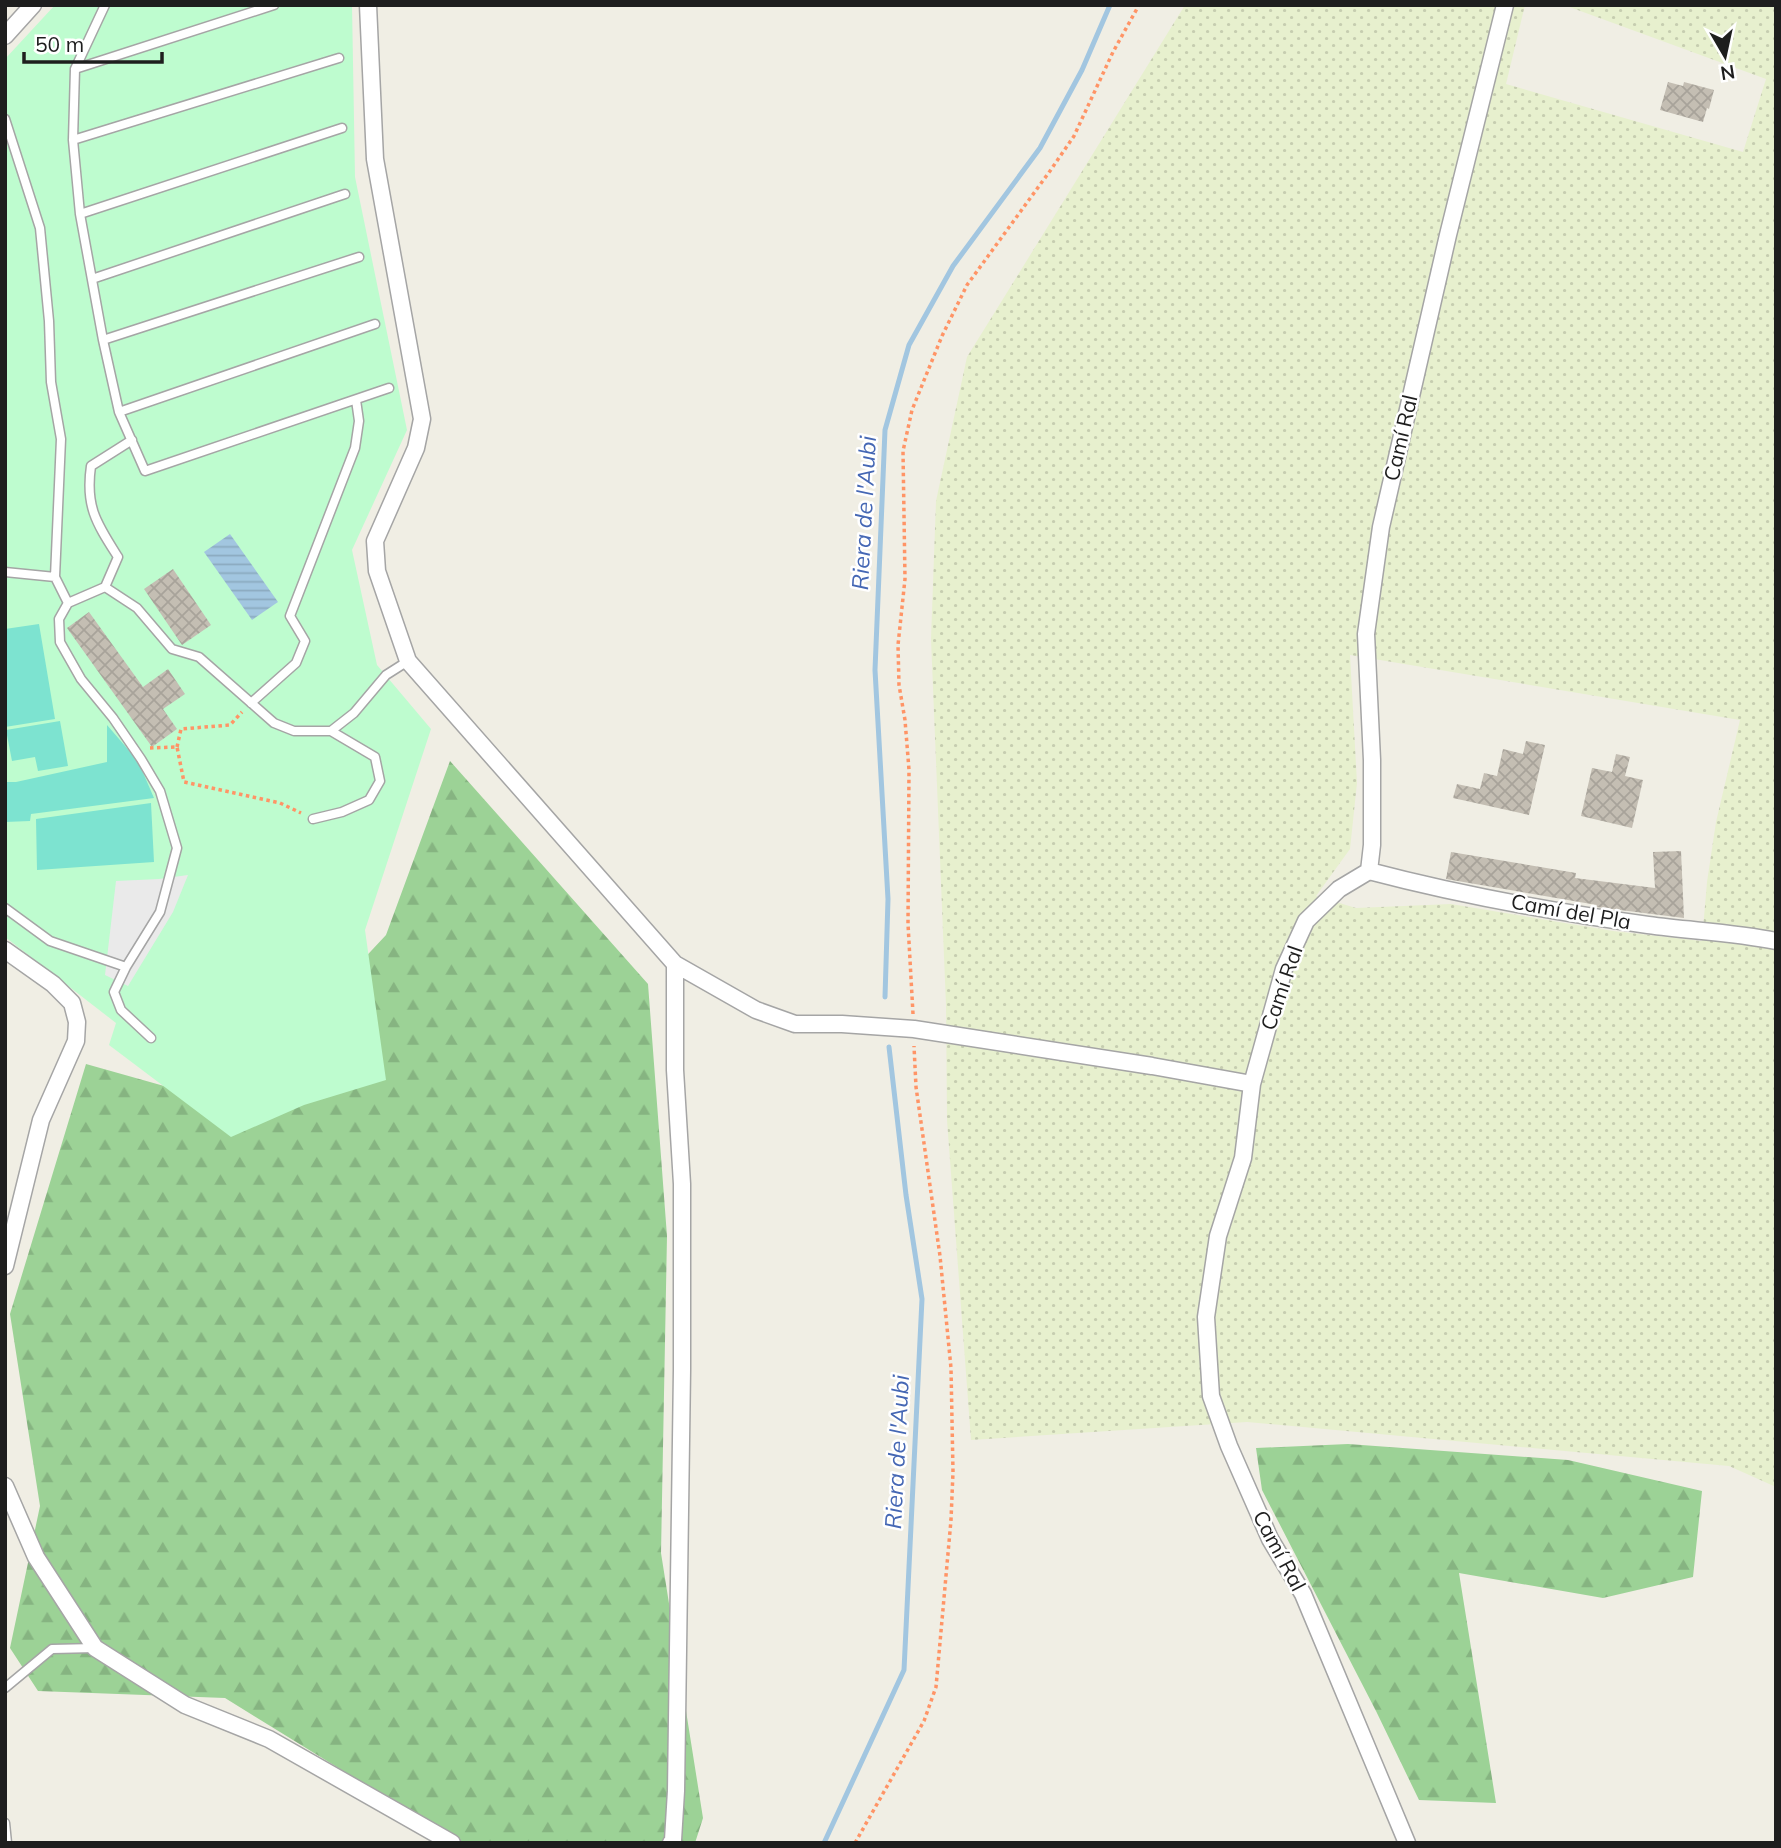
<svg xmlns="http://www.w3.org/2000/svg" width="1781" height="1848" font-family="Mulish,sans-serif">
	<defs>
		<pattern id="farmland-dots" width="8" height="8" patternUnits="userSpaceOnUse" patternTransform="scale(1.75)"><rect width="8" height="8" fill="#e7f0ce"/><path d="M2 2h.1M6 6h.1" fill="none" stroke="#c6cdb0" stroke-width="1.8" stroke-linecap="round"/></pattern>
		<pattern id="forest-firs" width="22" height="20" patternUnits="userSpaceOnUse" patternTransform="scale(1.75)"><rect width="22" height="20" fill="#9cd296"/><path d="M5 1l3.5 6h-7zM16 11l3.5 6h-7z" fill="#86b481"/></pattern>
		<pattern id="water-rules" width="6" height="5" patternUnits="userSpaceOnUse" patternTransform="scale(1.75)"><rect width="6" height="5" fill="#a2c6e0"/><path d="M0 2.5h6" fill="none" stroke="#8baac0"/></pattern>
		<pattern id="building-cross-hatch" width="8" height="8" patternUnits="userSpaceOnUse" patternTransform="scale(1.75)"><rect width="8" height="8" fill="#c4beb3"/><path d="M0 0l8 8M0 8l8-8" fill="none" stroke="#a8a39a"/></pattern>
	</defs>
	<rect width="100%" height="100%" fill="#f0eee4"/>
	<!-- farmland -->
	<path fill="url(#farmland-dots)" fill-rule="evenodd" d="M 1185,5 L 1525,5 L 1506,84 L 1743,152 L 1766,79 L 1564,5 L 1776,5 L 1776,1487 L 1729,1466 L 1247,1422 L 971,1440 L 947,1120 L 946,1005 L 931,639 L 936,501 L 967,357 ZM 1350,655 L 1740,720 L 1716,822 L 1707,882 L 1702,941 L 1613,931 L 1451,904 L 1356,908 L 1316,896 L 1350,849 L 1357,783 Z"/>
	<!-- forest -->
	<path fill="url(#forest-firs)" d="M 450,761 L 648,984 L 667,1236 L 661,1553 L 703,1818 L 695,1843 L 460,1843 L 225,1698 L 38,1691 L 10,1648 L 40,1506 L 10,1314 L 86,1064 L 228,1104 L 386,935 Z
		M 1348,1444 L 1568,1460 L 1702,1491 L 1693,1577 L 1603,1598 L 1459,1573 L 1496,1803 L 1419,1800 L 1376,1711 L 1262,1490 L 1256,1448 Z"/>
	<!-- park -->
	<path fill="#befccf" d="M 55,5 L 352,5 L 355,177 L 407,430 L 352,550 L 377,665 L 431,729 L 365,930 L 386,1080 L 304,1105 L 231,1137 L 109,1045 L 116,1023 L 5,937 L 5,59 Z"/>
	<!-- pitch -->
	<path fill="#7de3d0" d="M 39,624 L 55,719 L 5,727 L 5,629 Z
		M 60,721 L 68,766 L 38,771 L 35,757 L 12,761 L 6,730 Z
		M 107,725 L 138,761 L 154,798 L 31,814 L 30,821 L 5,822 L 5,782 L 16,782 L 107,762 Z
		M 151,803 L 154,862 L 37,870 L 36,819 Z"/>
	<!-- parking -->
	<path fill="#eaeaea" d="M 188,875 L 173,912 L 128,986 L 105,975 L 116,881 L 159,879 Z"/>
	<!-- water -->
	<path fill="url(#water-rules)" d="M 230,534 L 278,602 L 252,620 L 204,552 Z"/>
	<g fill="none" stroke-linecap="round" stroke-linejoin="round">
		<!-- stream -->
		<path stroke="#a2c6e0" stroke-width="5" d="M 885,997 L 888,899 L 875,670 L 885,430 L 909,345 L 953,266 L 1040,148 L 1082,70 L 1110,5
			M 824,1843 L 904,1670 L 922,1299 L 906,1195 L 889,1047"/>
	</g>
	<!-- building -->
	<path fill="url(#building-cross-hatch)" d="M 1668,82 L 1683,86 L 1684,82 L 1714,90 L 1709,109 L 1707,108 L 1703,122 L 1660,110 Z
		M 173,569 L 211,625 L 182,645 L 144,589 Z
		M 89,612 L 143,687 L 168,669 L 185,694 L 163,709 L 177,729 L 152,747 L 67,628 Z
		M 1526,741 L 1545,745 L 1529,815 L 1453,798 L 1457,784 L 1480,789 L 1484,773 L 1497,776 L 1503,749 L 1523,754 Z
		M 1616,754 L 1630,757 L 1625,776 L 1643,780 L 1632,828 L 1581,816 L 1592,768 L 1612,772 Z
		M 1681,851 L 1684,918 L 1596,907 L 1597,905 L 1446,879 L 1451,852 L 1576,873 L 1575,878 L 1655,888 L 1653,852 Z"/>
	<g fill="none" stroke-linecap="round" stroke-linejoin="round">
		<!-- lane casing -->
		<g stroke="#a5a5a5" stroke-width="11">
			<path id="lane" d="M 274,5 L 75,69 L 73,140 L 80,214 L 103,340 L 119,412 L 145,471 L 389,388
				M 75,69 L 105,5
				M 5,119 L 40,228 L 49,321 L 51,382 L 61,439 L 55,577 L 68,603
				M 73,140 L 339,58
				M 80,214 L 342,128
				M 92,279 L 345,194
				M 103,340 L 359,257
				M 119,412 L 375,324
				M 5,572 L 55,577
				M 105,587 L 118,557 C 97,524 85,507 91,466 L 132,440
				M 251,703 L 296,663 L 305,641 L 290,616 L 355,448 L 359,421 L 356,400
				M 313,819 L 342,812 L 369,800 L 380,781 L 375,757 L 331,731
				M 5,908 L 50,941 L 126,967
				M 151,1038 L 121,1010 L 114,992 L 126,967 L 160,912 L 177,848 L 160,791 L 141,759 L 113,718 L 81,679 L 60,642 L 59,619 L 68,603 L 105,587 L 137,608 L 172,649 L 199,657 L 274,723 L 294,731 L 331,731 L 354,713 L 386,675 L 408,661
				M 5,1688 L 52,1649 L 95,1648
				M 5,1823 L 7,1843"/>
		</g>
		<!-- street casing -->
		<g stroke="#a5a5a5" stroke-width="19">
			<path id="street" d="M 368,5 L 375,159 L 422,419 L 416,448 L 375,541 L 377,571 L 408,661 L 675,964 L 756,1010 L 795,1024 L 842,1024 L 914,1029 L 1152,1066 L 1252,1084
				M 5,36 L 33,5
				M 1369,871 C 1460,895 1554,912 1648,925 C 1691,931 1733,932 1776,941
				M 5,950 L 53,984 L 72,1003 L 77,1022 L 76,1041 L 41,1120 L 5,1266
				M 5,1486 L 36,1557 L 95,1648 L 185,1705 L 269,1739 L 452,1843
				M 671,1843 L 673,1840 L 676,1791 L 682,1370 L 682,1184 L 675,1070 L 675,964
				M 1407,1843 L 1303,1594 L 1270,1539 L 1229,1446 L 1211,1396 L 1206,1317 L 1218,1236 L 1243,1158 L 1252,1084 L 1284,969 L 1306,921 L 1339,889 L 1369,871 L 1372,845 L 1372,760 L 1366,634 L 1381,527 L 1448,235 L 1505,5"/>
		</g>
		<!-- path -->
		<path stroke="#ff9466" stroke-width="3.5" stroke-dasharray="3.5 3.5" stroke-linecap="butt" d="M 177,747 L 181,729 L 230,725 L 242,712
			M 150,748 L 177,747 L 184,782 L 280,803 L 301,813
			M 913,1014 L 908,924 L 909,770 L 905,720 L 899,685 L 898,645 L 905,579 L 903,451 L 912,410 L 942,336 L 967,285 L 1050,171 L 1074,136 L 1113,52 L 1139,5
			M 855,1843 L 924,1721 L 936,1687 L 951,1520 L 953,1472 L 951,1368 L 940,1256 L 916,1087 L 914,1046"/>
		<!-- lane -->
		<use href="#lane" stroke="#fff" stroke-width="8"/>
		<!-- street -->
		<use href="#street" stroke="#fff" stroke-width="16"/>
	</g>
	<g text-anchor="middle" stroke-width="5" stroke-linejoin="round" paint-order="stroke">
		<!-- street labels -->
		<g font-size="21" fill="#1e1e1e" stroke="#fff">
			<text transform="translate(1401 438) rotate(-77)" y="7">Camí Ral</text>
			<text transform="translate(1571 912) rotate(10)" y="7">Camí del Pla</text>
			<text transform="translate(1282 988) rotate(-71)" y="7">Camí Ral</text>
			<text transform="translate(1279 1551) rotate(62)" y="7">Camí Ral</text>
		</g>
		<!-- water labels -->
		<g font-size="23" font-style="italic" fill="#4567b4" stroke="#fff">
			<text transform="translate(864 513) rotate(-87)" y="8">Riera de l'Aubi</text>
			<text transform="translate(897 1452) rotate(-87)" y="8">Riera de l'Aubi</text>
		</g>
	</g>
	<!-- border -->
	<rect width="1781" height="1848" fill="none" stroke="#1e1e1e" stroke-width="14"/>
	<!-- north arrow -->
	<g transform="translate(1725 56) rotate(171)" stroke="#ffffff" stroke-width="5" paint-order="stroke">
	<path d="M0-5L12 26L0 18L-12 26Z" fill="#1e1e1e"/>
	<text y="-10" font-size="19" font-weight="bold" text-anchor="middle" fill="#1e1e1e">N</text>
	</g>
	<!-- scale -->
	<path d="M24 52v10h138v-10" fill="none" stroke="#1e1e1e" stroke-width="3.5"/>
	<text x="35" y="52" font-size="21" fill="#1e1e1e" stroke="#ffffff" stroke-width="5" paint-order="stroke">50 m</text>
</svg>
